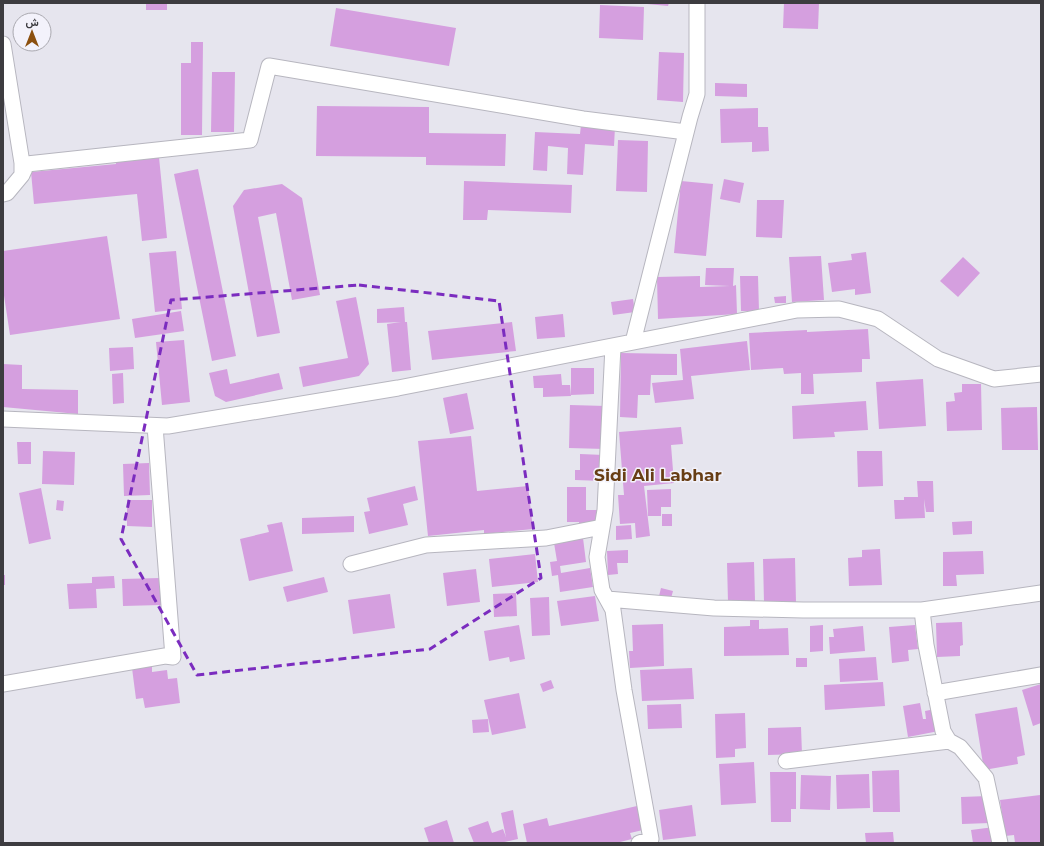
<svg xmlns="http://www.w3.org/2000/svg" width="1044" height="846" font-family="Montserrat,Vazirmatn,sans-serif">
	<rect width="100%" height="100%" fill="#e6e5ee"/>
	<!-- building -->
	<path fill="#d59fdf" d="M 146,3 L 167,3 L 167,10 L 146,10 Z
		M 647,3 L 669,3 L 668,6 L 647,4 Z
		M 784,3 L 819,3 L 818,29 L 783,28 Z
		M 600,5 L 644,7 L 643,40 L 599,38 Z
		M 336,8 L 456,28 L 449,66 L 330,46 Z
		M 191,42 L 203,42 L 202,135 L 181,135 L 181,63 L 191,63 Z
		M 659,52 L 684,53 L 683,102 L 657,100 Z
		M 212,72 L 235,72 L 234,132 L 211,132 Z
		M 715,83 L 747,84 L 747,97 L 715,96 Z
		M 317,106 L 429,107 L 429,133 L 506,134 L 505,166 L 426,165 L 426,157 L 316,156 Z
		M 758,108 L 758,127 L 768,127 L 769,151 L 752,152 L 752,142 L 721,143 L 720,109 Z
		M 581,125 L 615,127 L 614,146 L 585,144 L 583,175 L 567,174 L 568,148 L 548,146 L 547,171 L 533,170 L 535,132 L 580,134 Z
		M 618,140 L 648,141 L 647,192 L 616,191 Z
		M 158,147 L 167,238 L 142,241 L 137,194 L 34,204 L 31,172 L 116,164 L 115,152 Z
		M 198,169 L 236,356 L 212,361 L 174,174 Z
		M 724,179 L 744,183 L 740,203 L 720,199 Z
		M 464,181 L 572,185 L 571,213 L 488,210 L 487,220 L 463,220 Z
		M 681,181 L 713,184 L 706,256 L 674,253 Z
		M 282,184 L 302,198 L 320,295 L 292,300 L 276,213 L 258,217 L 280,333 L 257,337 L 233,206 L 244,190 Z
		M 757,200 L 784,200 L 782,238 L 756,237 Z
		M 107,236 L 120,319 L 10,335 L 3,289 L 3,251 Z
		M 176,251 L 182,309 L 155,312 L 149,253 Z
		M 866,252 L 871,293 L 855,295 L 855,289 L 832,292 L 828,263 L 852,260 L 851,254 Z
		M 821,256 L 824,300 L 792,302 L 789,257 Z
		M 963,257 L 980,273 L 958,297 L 940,281 Z
		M 706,268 L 734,268 L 733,286 L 736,285 L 737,314 L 658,319 L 657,277 L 700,276 L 700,287 L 730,286 L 705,285 Z
		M 740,276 L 758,276 L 759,311 L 741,311 Z
		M 786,296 L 786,303 L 775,303 L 774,297 Z
		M 356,297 L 369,364 L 359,376 L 303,387 L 299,367 L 348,358 L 336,301 Z
		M 633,299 L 635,312 L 613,315 L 611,302 Z
		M 404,307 L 405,322 L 407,322 L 411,370 L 392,372 L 387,324 L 401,322 L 377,323 L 377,309 Z
		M 181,311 L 184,331 L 135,338 L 132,319 Z
		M 563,314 L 565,337 L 537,339 L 535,317 Z
		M 512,322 L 516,351 L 432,360 L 428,331 Z
		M 868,329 L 870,359 L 862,359 L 862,372 L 813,374 L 814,394 L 801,394 L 801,373 L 784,374 L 783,368 L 751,370 L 749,333 L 807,330 L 807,332 Z
		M 184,340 L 190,402 L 162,405 L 156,342 Z
		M 747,341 L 750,370 L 691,376 L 694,399 L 655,403 L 652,383 L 683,380 L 680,349 Z
		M 133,347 L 134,369 L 110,371 L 109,348 Z
		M 621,353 L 677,354 L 677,375 L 651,375 L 650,395 L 638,395 L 637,418 L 620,417 Z
		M 3,364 L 22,365 L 22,389 L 78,390 L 78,414 L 3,407 Z
		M 571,368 L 594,368 L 594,394 L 571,395 Z
		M 227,369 L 230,384 L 279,373 L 283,389 L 226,402 L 215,396 L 209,373 Z
		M 123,373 L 124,403 L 113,404 L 112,374 Z
		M 561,374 L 562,385 L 570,385 L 571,396 L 543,397 L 543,388 L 534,388 L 533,376 Z
		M 923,379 L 926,426 L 879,429 L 876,382 Z
		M 962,384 L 981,384 L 982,430 L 947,431 L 946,402 L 955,401 L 954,393 L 962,392 Z
		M 467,393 L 474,429 L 450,434 L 443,398 Z
		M 866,401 L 868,430 L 834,432 L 835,437 L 793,439 L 792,406 Z
		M 570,405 L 606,406 L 605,449 L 569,448 Z
		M 1037,407 L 1038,450 L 1002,450 L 1001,408 Z
		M 681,427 L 683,444 L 671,445 L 674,483 L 644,486 L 650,536 L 636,538 L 635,523 L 620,524 L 618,495 L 624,495 L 619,432 Z
		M 471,436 L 477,491 L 528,486 L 533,529 L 484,534 L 484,530 L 428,536 L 418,441 Z
		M 17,442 L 31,442 L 31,464 L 18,464 Z
		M 43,451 L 75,452 L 74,485 L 42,484 Z
		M 857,451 L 882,451 L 883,486 L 858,487 Z
		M 580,454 L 604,455 L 603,481 L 575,480 L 575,470 L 580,470 Z
		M 149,463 L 150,495 L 124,496 L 123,464 Z
		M 917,481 L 933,481 L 934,512 L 926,512 L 924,499 L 925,518 L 895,519 L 894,500 L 904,500 L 904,497 L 918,497 Z
		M 415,486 L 418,500 L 403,504 L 408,525 L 369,534 L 364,512 L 370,511 L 367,498 Z
		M 567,487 L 586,487 L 586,510 L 600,510 L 600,526 L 579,526 L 579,522 L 567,522 Z
		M 41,488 L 51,539 L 29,544 L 19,493 Z
		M 671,489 L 671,507 L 661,507 L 661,516 L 648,516 L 647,490 Z
		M 57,500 L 64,501 L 63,511 L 56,510 Z
		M 127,500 L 152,500 L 152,527 L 127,526 Z
		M 662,514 L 672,514 L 672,526 L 662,526 Z
		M 354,516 L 354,532 L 302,534 L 302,518 Z
		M 972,521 L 972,534 L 953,535 L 952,522 Z
		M 282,522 L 293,571 L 249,581 L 240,539 L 269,532 L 267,525 Z
		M 631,525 L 632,539 L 616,540 L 616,526 Z
		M 583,538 L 586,562 L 560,566 L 561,573 L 590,568 L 593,587 L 560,592 L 558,575 L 552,576 L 550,562 L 557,561 L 554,543 Z
		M 880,549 L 882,585 L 849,586 L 848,558 L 862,557 L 862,550 Z
		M 628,550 L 628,563 L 617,563 L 618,574 L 608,575 L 607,551 Z
		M 983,551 L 984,574 L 956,575 L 957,586 L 943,586 L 943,552 Z
		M 535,554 L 538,582 L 492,587 L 489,559 Z
		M 795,558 L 796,603 L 764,603 L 763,559 Z
		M 754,562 L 755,601 L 728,602 L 727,563 Z
		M 476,569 L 480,602 L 447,606 L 443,573 Z
		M 3,575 L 5,575 L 5,585 L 3,585 Z
		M 114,576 L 115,588 L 96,589 L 97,608 L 69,609 L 67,584 L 92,583 L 92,577 Z
		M 324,577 L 328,592 L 287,602 L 283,587 Z
		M 160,578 L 161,605 L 123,606 L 122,579 Z
		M 661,588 L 673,591 L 670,602 L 658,600 Z
		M 516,593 L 517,616 L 494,617 L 493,594 Z
		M 390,594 L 395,628 L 353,634 L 348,600 Z
		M 595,596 L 599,621 L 561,626 L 557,601 Z
		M 549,597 L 550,635 L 532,636 L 530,598 Z
		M 750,620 L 759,620 L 759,629 L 788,628 L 789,655 L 724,656 L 724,627 L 750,626 Z
		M 962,622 L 963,645 L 960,646 L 960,656 L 937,657 L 936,623 Z
		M 663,624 L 664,666 L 630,668 L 629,651 L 633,651 L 632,625 Z
		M 519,625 L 525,659 L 510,662 L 509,657 L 489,661 L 484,631 Z
		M 823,625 L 823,651 L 810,652 L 810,626 Z
		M 915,625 L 918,649 L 908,650 L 909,661 L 892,663 L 889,627 Z
		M 863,626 L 865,651 L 830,654 L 829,637 L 834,637 L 833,629 Z
		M 876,657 L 878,680 L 840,682 L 839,659 Z
		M 796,658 L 807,658 L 807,667 L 796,667 Z
		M 152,666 L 152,672 L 167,670 L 168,679 L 177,678 L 180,703 L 145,708 L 143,698 L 136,699 L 132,668 Z
		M 692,668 L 694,699 L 642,701 L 640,670 Z
		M 551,680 L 554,688 L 543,692 L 540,684 Z
		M 883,682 L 885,706 L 825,710 L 824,685 Z
		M 1041,684 L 1041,723 L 1033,726 L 1022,690 Z
		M 519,693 L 526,728 L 492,735 L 484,700 Z
		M 920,703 L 923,719 L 926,719 L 925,711 L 935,709 L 939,731 L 908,737 L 903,706 Z
		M 681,704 L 682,728 L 648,729 L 647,705 Z
		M 1017,707 L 1025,755 L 1017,757 L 1018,764 L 984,770 L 975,714 Z
		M 745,713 L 746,748 L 735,749 L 735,757 L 716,758 L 715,714 Z
		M 488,719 L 489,732 L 473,733 L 472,720 Z
		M 801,727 L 802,754 L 768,755 L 768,728 Z
		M 754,762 L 756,803 L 721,805 L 719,764 Z
		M 899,770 L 900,812 L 873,812 L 872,771 Z
		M 770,772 L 796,772 L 796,809 L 791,809 L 791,822 L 771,822 Z
		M 869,774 L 870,808 L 837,809 L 836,775 Z
		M 801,775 L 831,776 L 830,810 L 800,809 Z
		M 1040,795 L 1041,843 L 1015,843 L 1014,835 L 1005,836 L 1000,800 Z
		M 988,796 L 990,823 L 962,824 L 961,797 Z
		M 692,805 L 696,836 L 663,840 L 659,810 Z
		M 637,806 L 643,830 L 630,833 L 632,839 L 616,843 L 527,843 L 523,824 L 547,818 L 549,826 Z
		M 513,810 L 518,839 L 500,843 L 474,843 L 468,828 L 488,821 L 492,833 L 503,829 L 506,837 L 501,813 Z
		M 447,820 L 454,843 L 429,843 L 424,828 Z
		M 994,827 L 995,843 L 973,843 L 971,830 Z
		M 893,832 L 894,843 L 866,843 L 865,833 Z"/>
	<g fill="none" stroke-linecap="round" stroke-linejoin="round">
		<!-- street casing -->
		<g stroke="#b7b6bf" stroke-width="17">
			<path id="street" d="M 3,44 L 22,163 L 22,175 L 7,193 L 3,194
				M 22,175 L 27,164 L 250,140 L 269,66 L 583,119 L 686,132
				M 633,342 L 690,117 L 697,94 L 697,3
				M 613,346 L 605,510 L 597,557 L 602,590 L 613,610 L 624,690 L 651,839 L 639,843
				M 3,419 L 168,426 L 398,388 L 797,310 L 839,309 L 878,319 L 938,359 L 994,379 L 1041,374
				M 351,564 L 426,545 L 546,538 L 602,527
				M 607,599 L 714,608 L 803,610 L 922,610 L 926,645 L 943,731 L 949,741 L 960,747 L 986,778 L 1000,843
				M 922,610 L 1041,593
				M 3,684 L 165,656 L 173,657 L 155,426
				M 935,693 L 1041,675
				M 786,761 L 949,741"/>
		</g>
		<!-- street -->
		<use href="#street" stroke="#fff" stroke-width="15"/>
	</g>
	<!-- marked area -->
	<path fill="none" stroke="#7b2cbf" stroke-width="3" stroke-dasharray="8 5" stroke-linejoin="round" d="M 359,285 L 499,301 L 541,578 L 430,649 L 197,675 L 121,539 L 171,300 Z"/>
	<g text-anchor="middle" stroke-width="3" stroke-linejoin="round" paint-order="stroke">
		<!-- district labels -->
		<g font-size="17" font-weight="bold" fill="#683e15" stroke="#f3f2fb">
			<text x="658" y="481">Sidi Ali Labhar</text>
		</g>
	</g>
	<!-- border -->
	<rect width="1044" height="846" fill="none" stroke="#3d3c40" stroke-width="8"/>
	<!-- north arrow -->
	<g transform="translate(32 32)"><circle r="19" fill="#f3f2fb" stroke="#aaa9b0"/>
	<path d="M0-3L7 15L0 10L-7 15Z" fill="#8c500f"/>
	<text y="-6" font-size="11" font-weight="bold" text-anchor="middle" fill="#3d3c40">ش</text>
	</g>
</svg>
